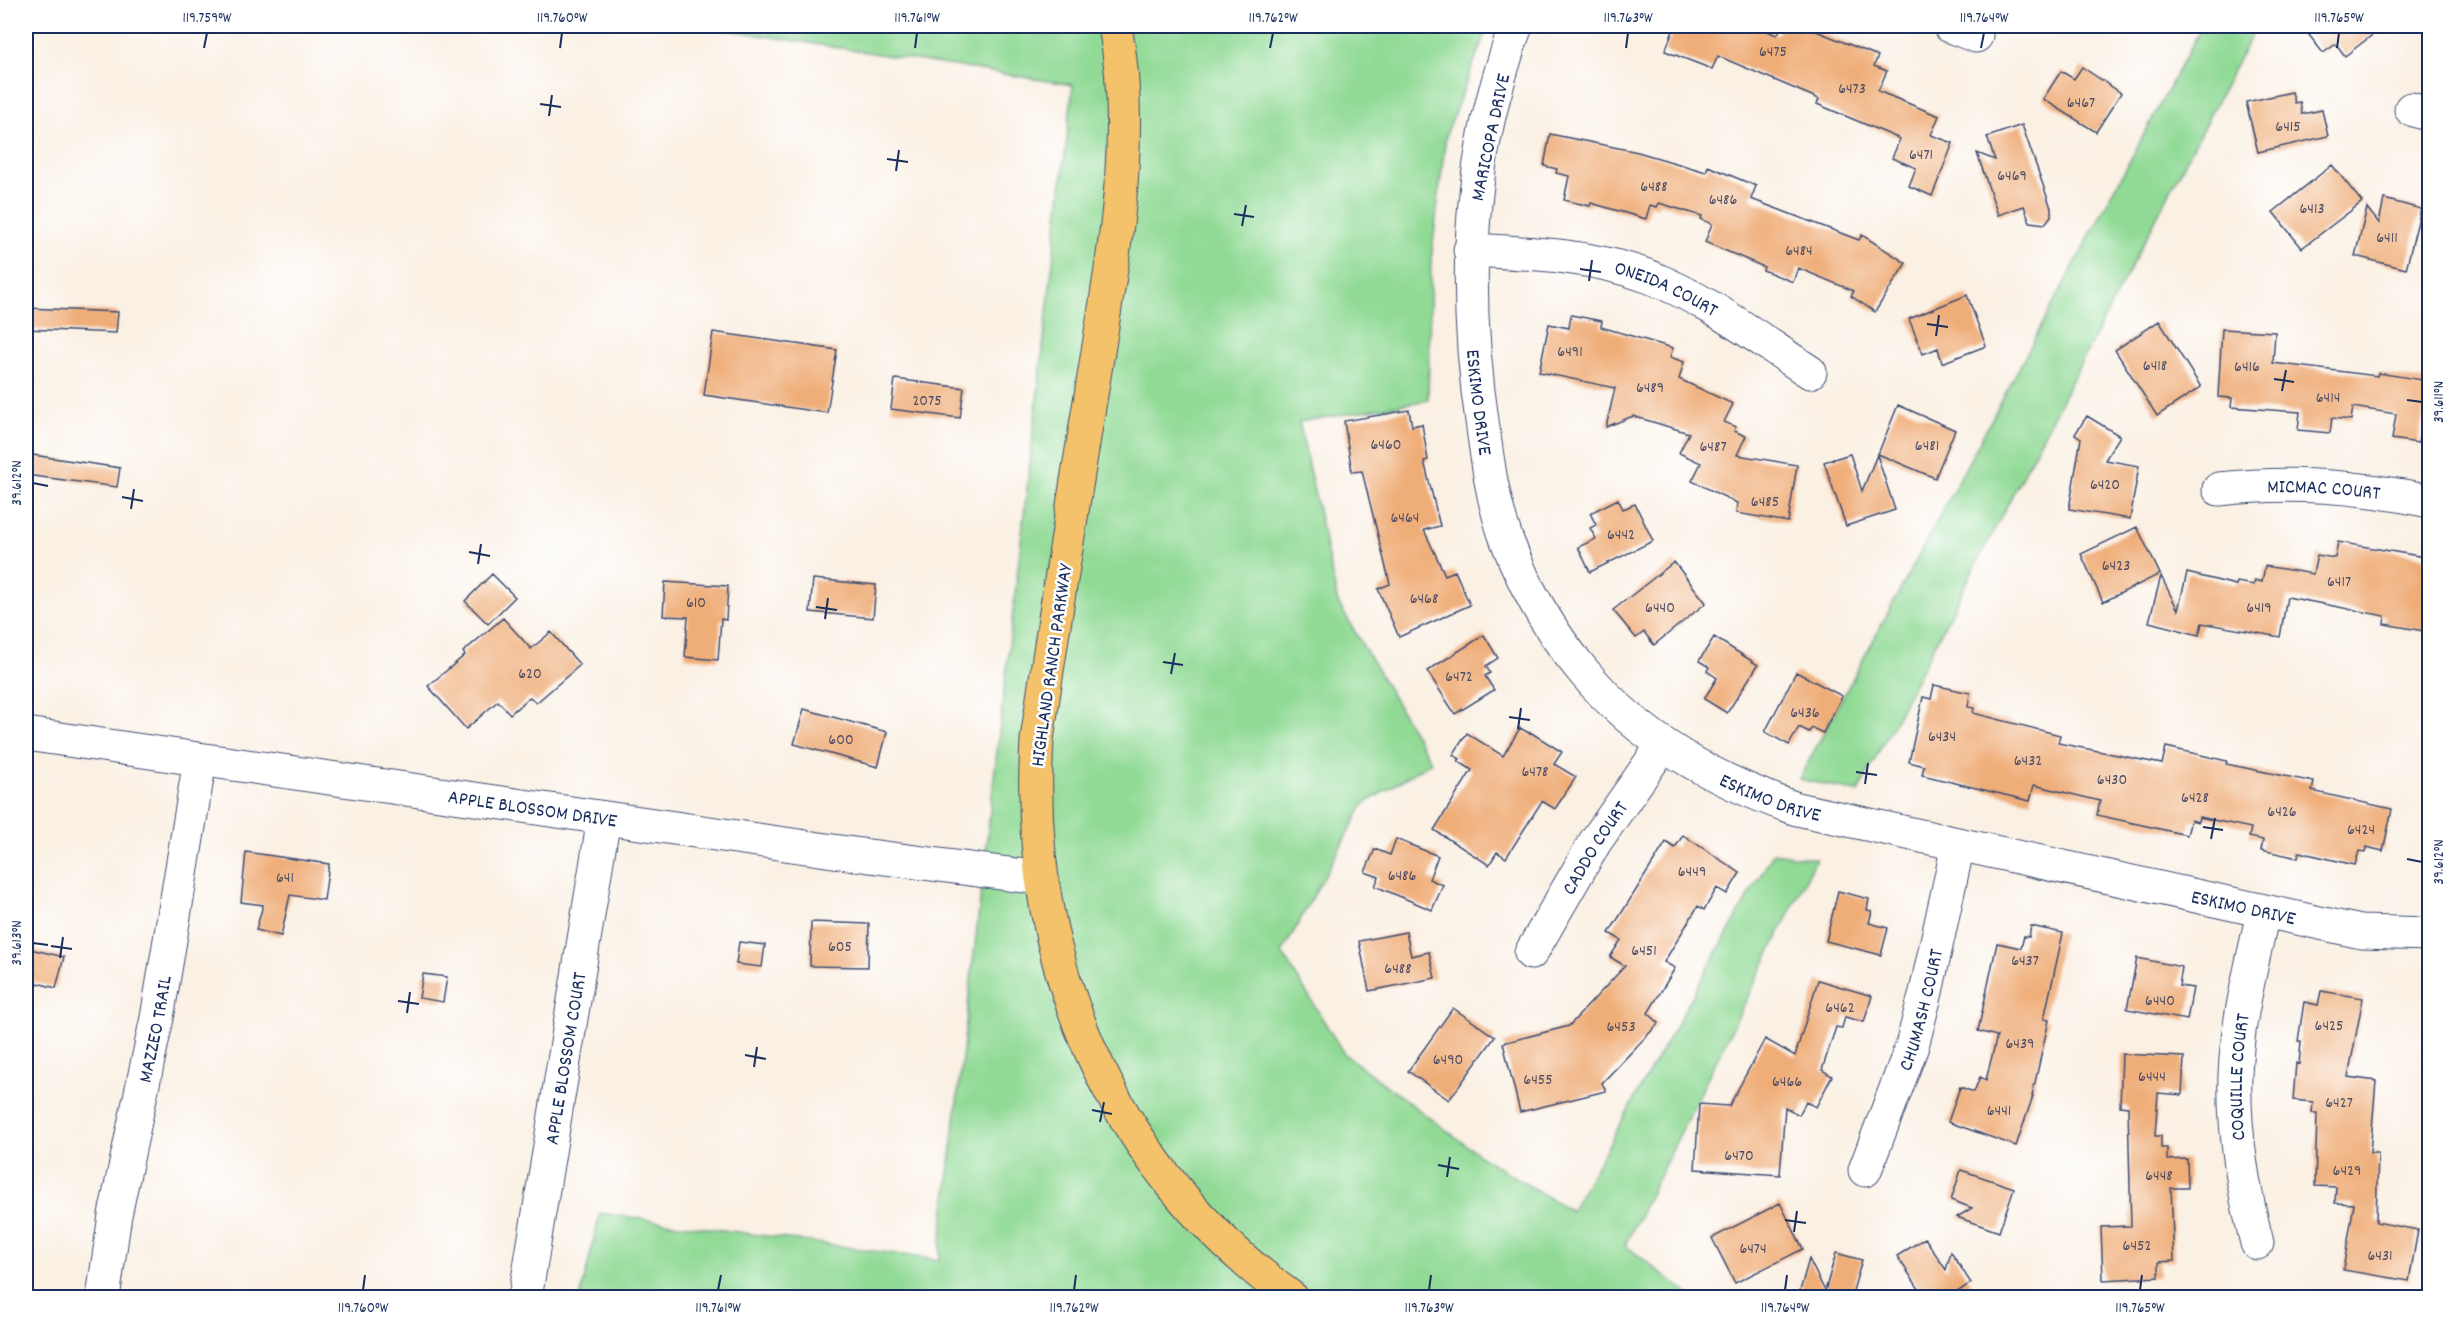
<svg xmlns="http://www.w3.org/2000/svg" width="2455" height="1323" font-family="Dekko,sans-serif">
	<rect width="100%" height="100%" fill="#fff"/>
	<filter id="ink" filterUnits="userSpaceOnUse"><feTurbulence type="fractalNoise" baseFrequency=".0167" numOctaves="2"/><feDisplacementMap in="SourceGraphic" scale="12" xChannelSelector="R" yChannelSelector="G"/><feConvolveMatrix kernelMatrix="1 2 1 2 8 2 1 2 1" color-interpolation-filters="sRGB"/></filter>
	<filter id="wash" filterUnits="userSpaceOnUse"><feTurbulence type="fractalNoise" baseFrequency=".008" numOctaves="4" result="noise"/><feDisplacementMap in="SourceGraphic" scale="24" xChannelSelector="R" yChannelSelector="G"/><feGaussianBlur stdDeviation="1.35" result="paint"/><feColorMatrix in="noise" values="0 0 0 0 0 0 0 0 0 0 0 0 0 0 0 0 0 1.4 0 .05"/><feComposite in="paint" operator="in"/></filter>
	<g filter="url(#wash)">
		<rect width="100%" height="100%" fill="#faf0e3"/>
		<!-- green -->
		<path fill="#91da95" stroke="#56847a" stroke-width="1.5" d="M 703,26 L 1488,26 L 1446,135 L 1431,260 L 1428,400 L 1299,422 L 1338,603 L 1431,762 L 1364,804 L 1282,953 L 1344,1054 L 1485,1159 L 1571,1211 L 1773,853 L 1816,859 L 1625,1245 L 1692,1297 L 580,1298 L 600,1213 L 939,1260 L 1073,85 Z
			M 2202,26 L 2256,26 L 1858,792 L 1799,779 Z"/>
		<g id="blocks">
			<!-- building -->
			<path fill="#efad78" d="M 1675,26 L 1755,26 L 1777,35 L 1782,26 L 1804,26 L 1878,56 L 1874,66 L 1887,71 L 1878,91 L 1939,116 L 1931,135 L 1953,143 L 1932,196 L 1909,186 L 1916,168 L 1892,158 L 1900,139 L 1817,104 L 1819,99 L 1718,56 L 1712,69 L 1665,51 Z
				M 2302,26 L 2384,26 L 2345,56 L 2336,44 L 2323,53 Z
				M 2082,67 L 2121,93 L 2096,132 L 2043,99 L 2061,71 L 2074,79 Z
				M 2292,92 L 2295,103 L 2300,102 L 2302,114 L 2322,110 L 2328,136 L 2258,152 L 2246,102 Z
				M 2022,125 L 2051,208 L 2051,216 L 2045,224 L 2030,222 L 2024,206 L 1998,215 L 1977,153 L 1995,160 L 1987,137 Z
				M 1550,134 L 1638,152 L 1706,172 L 1708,166 L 1756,186 L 1751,199 L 1859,240 L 1862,235 L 1906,263 L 1875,312 L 1851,296 L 1854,291 L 1798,268 L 1793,282 L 1763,270 L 1764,267 L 1705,242 L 1712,224 L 1701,219 L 1702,216 L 1659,203 L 1657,207 L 1650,205 L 1646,219 L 1591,203 L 1590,206 L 1564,200 L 1569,176 L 1556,173 L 1557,169 L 1544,166 Z
				M 2332,165 L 2362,202 L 2302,248 L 2273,212 Z
				M 2384,199 L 2421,209 L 2406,269 L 2355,256 L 2367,208 L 2379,223 Z
				M 1967,295 L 1986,346 L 1942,363 L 1938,348 L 1923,354 L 1909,319 Z
				M 26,308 L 118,312 L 116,333 L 26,329 Z
				M 1571,315 L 1602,321 L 1601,327 L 1673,348 L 1670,357 L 1684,362 L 1679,379 L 1733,404 L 1724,422 L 1736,427 L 1734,431 L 1746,436 L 1737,455 L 1797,465 L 1788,522 L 1736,513 L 1737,503 L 1692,481 L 1701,463 L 1679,453 L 1689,433 L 1633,416 L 1606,427 L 1615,388 L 1539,372 L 1549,324 L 1569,328 Z
				M 2159,321 L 2201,387 L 2157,416 L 2115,350 Z
				M 2222,329 L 2275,332 L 2273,363 L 2377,376 L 2378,373 L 2430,381 L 2418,443 L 2392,439 L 2396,414 L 2353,407 L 2351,420 L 2332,418 L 2330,433 L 2298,430 L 2300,412 L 2231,407 L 2232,398 L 2218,397 Z
				M 713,332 L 837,350 L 827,413 L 704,395 Z
				M 895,379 L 964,388 L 960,418 L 891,409 Z
				M 1898,405 L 1955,430 L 1935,478 L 1878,454 Z
				M 1409,410 L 1412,426 L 1422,424 L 1428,460 L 1424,461 L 1440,526 L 1424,530 L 1445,575 L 1455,571 L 1470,605 L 1399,637 L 1378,589 L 1390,584 L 1362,471 L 1352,472 L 1344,421 Z
				M 2087,416 L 2120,436 L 2105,460 L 2139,466 L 2130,519 L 2069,509 L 2081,438 L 2075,434 Z
				M 26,454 L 120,468 L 117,487 L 26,475 Z
				M 1850,454 L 1862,491 L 1877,455 L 1895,510 L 1846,526 L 1824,462 Z
				M 1618,499 L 1623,509 L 1635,504 L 1653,541 L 1590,572 L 1578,547 L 1596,539 L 1590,528 L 1596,525 L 1590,513 Z
				M 2137,527 L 2160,574 L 2103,602 L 2081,554 Z
				M 2338,542 L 2430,558 L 2430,632 L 2384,624 L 2385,616 L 2287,597 L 2280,637 L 2202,623 L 2199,635 L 2149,622 L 2161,576 L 2178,610 L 2187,573 L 2236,585 L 2237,582 L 2254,585 L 2255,580 L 2262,582 L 2265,566 L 2313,574 L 2317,555 L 2335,558 Z
				M 1674,562 L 1706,603 L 1654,645 L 1644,632 L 1636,638 L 1613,610 Z
				M 492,574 L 515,597 L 488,624 L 465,601 Z
				M 813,579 L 876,585 L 873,618 L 810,612 Z
				M 665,582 L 728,586 L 726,620 L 721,619 L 718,660 L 685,657 L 688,617 L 663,616 Z
				M 503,618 L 531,649 L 551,632 L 580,665 L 536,703 L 530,697 L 510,714 L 498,701 L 466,729 L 428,686 L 465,655 L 463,652 Z
				M 1484,635 L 1498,658 L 1486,666 L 1490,673 L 1485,676 L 1494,690 L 1455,714 L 1427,671 Z
				M 1714,637 L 1758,665 L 1727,713 L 1704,699 L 1717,678 L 1707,671 L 1709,667 L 1699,661 Z
				M 1796,672 L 1842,696 L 1823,733 L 1812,728 L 1809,732 L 1799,727 L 1789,745 L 1765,732 Z
				M 1934,685 L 1970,693 L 1968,707 L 1974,708 L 1973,713 L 2060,735 L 2058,743 L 2162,764 L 2166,747 L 2227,761 L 2226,764 L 2314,782 L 2312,791 L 2392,809 L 2383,851 L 2366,847 L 2365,852 L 2359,851 L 2355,865 L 2299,852 L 2298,858 L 2261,850 L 2263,840 L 2249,837 L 2251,828 L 2199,817 L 2198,822 L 2191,820 L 2187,835 L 2097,815 L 2100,801 L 2034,785 L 2030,801 L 1922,775 L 1924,766 L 1909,762 L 1923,697 L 1931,699 Z
				M 804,709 L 887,732 L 878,767 L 794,744 Z
				M 1520,728 L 1529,733 L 1530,732 L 1562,752 L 1554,764 L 1576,777 L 1555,809 L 1542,801 L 1506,858 L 1497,852 L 1489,865 L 1434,830 L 1472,770 L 1458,761 L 1460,759 L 1453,755 L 1467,733 L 1503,756 Z
				M 1683,835 L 1740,873 L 1727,894 L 1717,888 L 1704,910 L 1698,906 L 1664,962 L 1675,968 L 1648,1013 L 1659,1023 L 1602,1083 L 1606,1091 L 1520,1112 L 1503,1043 L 1569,1026 L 1625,966 L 1610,957 L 1621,940 L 1609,933 L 1666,842 L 1675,848 Z
				M 1396,839 L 1438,856 L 1429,879 L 1443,885 L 1432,910 L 1375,886 L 1379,877 L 1365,872 L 1375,849 L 1390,855 Z
				M 246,852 L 329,864 L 324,900 L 290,895 L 281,936 L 256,930 L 263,905 L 241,902 Z
				M 1838,891 L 1869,899 L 1867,910 L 1872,911 L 1869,923 L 1888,928 L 1881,955 L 1826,941 Z
				M 811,922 L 869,924 L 868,967 L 810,966 Z
				M 2031,926 L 2063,933 L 2044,1019 L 2049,1020 L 2032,1096 L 2033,1096 L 2016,1146 L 1948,1122 L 1960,1087 L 1974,1092 L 1980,1077 L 1986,1080 L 1997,1036 L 1978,1031 L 1997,943 L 2021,948 L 2024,936 L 2029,937 Z
				M 1406,932 L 1411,956 L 1429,952 L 1435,978 L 1369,991 L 1359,941 Z
				M 739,942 L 765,945 L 762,967 L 736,964 Z
				M 26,948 L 64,957 L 56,988 L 26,980 Z
				M 2137,958 L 2182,967 L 2179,986 L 2193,988 L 2187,1020 L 2127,1009 Z
				M 423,974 L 447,977 L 443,1002 L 419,998 Z
				M 1818,980 L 1872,996 L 1864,1022 L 1845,1017 L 1842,1028 L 1836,1027 L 1822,1070 L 1832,1076 L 1816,1107 L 1806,1102 L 1799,1115 L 1785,1107 L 1780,1175 L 1695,1169 L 1699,1104 L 1729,1106 L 1765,1039 L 1795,1056 Z
				M 2321,991 L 2363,998 L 2348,1077 L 2376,1081 L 2370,1153 L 2378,1153 L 2376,1222 L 2418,1230 L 2409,1281 L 2343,1270 L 2354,1204 L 2335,1203 L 2336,1187 L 2315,1186 L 2317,1113 L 2312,1113 L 2313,1102 L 2293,1100 L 2296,1063 L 2299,1064 L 2301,1042 L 2298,1041 L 2304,1002 L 2318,1005 Z
				M 1453,1008 L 1495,1037 L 1449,1100 L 1408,1071 Z
				M 2122,1054 L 2184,1057 L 2182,1095 L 2158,1093 L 2155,1136 L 2161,1136 L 2161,1148 L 2167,1148 L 2167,1160 L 2187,1159 L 2188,1188 L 2171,1188 L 2174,1261 L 2159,1262 L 2159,1277 L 2103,1280 L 2101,1227 L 2131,1226 L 2128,1107 L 2120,1106 Z
				M 1961,1170 L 2014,1188 L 1999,1232 L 1957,1217 L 1972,1208 L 1951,1200 Z
				M 1780,1203 L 1803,1249 L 1735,1283 L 1712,1238 Z
				M 1925,1238 L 1946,1270 L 1951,1252 L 1971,1283 L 1948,1298 L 1925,1298 L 1897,1256 Z
				M 1836,1253 L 1862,1260 L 1851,1298 L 1798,1298 L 1809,1259 L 1825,1291 Z"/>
		</g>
	</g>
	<g filter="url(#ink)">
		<use href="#blocks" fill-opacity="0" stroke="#3c4c72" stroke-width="1.5"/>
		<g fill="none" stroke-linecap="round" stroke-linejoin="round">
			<!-- street casing -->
			<g stroke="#3c4c72" stroke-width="35">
				<g id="street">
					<path id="s1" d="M 1516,26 C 1510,41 1505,58 1500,75 C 1465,190 1465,309 1483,428 C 1488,465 1493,502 1506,538 C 1524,586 1550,632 1583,671 C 1641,741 1714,780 1797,809 L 2361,932 L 2430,934"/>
					<path d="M 1950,26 L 1976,36"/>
					<path d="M 2411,109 L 2430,115"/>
					<path id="s2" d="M 1470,250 C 1531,253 1592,255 1650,277 C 1708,300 1759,339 1810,372"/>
					<path id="s3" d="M 2219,489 C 2292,481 2357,486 2430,501"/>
					<path id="s4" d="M 26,734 L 854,854 L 1040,878"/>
					<path id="s5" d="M 1531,953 L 1595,842 L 1663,745"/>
					<path id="s6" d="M 1865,1170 L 1912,1046 L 1926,992 L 1958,845"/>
					<path id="s7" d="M 2257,1243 C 2243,1188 2233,1132 2235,1075 C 2237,1020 2252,966 2263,912"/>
					<path id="s8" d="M 103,1298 L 115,1215 L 157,1018 L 200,760"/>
					<path id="s9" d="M 525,1298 L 604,818"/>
				</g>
			</g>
			<!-- primary casing -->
			<g stroke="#3c4c72" stroke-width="35">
				<path id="primary" d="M 1115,26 C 1137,143 1112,260 1094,377 C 1074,498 1054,618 1037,740 C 1024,961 1110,1166 1292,1298"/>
			</g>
			<!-- street -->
			<use href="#street" stroke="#fff" stroke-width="33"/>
			<!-- primary -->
			<use href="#primary" stroke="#f3c26a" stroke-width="33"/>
		</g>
	</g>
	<!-- ticks -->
	<path fill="none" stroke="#1b2f5e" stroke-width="2" d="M 204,48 L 207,33M 560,48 L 562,33M 915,48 L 917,33M 1270,48 L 1273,33M 1626,48 L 1628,33M 1981,48 L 1984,33M 2337,48 L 2339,33M 540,104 L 561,107M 549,116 L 552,95M 887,159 L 908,162M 896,171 L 899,150M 1234,214 L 1254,217M 1242,226 L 1246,205M 1580,269 L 1601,272M 1589,281 L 1592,260M 1927,324 L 1948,327M 1936,336 L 1939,315M 2274,379 L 2294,382M 2282,391 L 2286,370M 2407,400 L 2422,402M 33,483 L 48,486M 122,497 L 143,501M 131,509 L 134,489M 469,552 L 490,556M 478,564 L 481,544M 816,607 L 837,610M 825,619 L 828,598M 1163,662 L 1183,665M 1171,674 L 1175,653M 1509,717 L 1530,720M 1518,729 L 1521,708M 1856,772 L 1877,775M 1865,784 L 1868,763M 2203,827 L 2223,830M 2211,839 L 2215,818M 2407,859 L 2422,862M 33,943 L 48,945M 51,946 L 72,949M 60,958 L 63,937M 398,1001 L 419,1004M 407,1013 L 410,992M 745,1055 L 766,1059M 754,1067 L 757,1047M 1092,1110 L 1112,1114M 1100,1122 L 1104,1102M 1438,1165 L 1459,1169M 1447,1177 L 1450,1157M 1785,1220 L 1806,1223M 1794,1232 L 1797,1211M 363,1290 L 365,1275M 718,1290 L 721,1275M 1074,1290 L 1076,1275M 1429,1290 L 1431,1275M 1785,1290 L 1787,1275M 2140,1290 L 2142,1275"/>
	<g text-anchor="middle" stroke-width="5" stroke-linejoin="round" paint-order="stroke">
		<!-- number labels -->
		<g font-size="16" fill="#504e64">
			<text x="1773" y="56">6475</text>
			<text x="1852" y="93">6473</text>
			<text x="2081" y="107">6467</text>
			<text x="2288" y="131">6415</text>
			<text x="1921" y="159">6471</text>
			<text x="2012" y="180">6469</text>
			<text x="1654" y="191">6488</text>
			<text x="1723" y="204">6486</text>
			<text x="2312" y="213">6413</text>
			<text x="2387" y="242">6411</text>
			<text x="1799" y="255">6484</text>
			<text x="1570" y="356">6491</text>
			<text x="2155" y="370">6418</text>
			<text x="2247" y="371">6416</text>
			<text x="1650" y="392">6489</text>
			<text x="2328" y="402">6414</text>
			<text x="927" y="405">2075</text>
			<text x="1386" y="449">6460</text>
			<text x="1927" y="450">6481</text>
			<text x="1713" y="451">6487</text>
			<text x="2105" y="489">6420</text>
			<text x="1765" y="506">6485</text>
			<text x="1405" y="522">6464</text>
			<text x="1621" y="539">6442</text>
			<text x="2116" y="570">6423</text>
			<text x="2339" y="586">6417</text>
			<text x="1424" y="603">6468</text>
			<text x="696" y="607">610</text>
			<text x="1660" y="612">6440</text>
			<text x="2259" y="612">6419</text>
			<text x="530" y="678">620</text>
			<text x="1459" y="681">6472</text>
			<text x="1805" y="717">6436</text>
			<text x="1942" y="741">6434</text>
			<text x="841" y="744">600</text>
			<text x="2028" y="765">6432</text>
			<text x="1535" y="776">6478</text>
			<text x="2112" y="784">6430</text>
			<text x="2195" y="802">6428</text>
			<text x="2282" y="816">6426</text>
			<text x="2361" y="834">6424</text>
			<text x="1692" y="876">6449</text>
			<text x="1402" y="880">6486</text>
			<text x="285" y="882">641</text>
			<text x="840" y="951">605</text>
			<text x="1644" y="955">6451</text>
			<text x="2025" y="965">6437</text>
			<text x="1398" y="973">6488</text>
			<text x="2160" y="1005">6440</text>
			<text x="1840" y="1012">6462</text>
			<text x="2329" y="1030">6425</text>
			<text x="1621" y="1031">6453</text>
			<text x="2020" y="1048">6439</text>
			<text x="1448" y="1064">6490</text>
			<text x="2152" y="1081">6444</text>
			<text x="1538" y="1084">6455</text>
			<text x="1787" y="1086">6466</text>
			<text x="2339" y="1107">6427</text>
			<text x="1999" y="1115">6441</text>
			<text x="1739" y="1160">6470</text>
			<text x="2347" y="1175">6429</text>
			<text x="2159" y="1180">6448</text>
			<text x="2137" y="1250">6452</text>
			<text x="1753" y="1253">6474</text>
			<text x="2380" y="1260">6431</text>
		</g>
		<!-- street labels -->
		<g font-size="20" fill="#1b2f5e" stroke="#fff">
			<text transform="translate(1489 137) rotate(-78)" y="7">MARICOPA DRIVE</text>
			<text dy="7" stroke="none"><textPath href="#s2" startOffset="202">ONEIDA COURT</textPath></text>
			<text dy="7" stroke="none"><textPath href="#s1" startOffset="382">ESKIMO DRIVE</textPath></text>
			<text dy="7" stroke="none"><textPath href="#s3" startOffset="105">MICMAC COURT</textPath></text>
			<text transform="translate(1050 665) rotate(-82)" y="7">HIGHLAND RANCH PARKWAY</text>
			<text dy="7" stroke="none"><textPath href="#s1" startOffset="904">ESKIMO DRIVE</textPath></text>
			<text dy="7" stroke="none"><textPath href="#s4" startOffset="512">APPLE BLOSSOM DRIVE</textPath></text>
			<text dy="7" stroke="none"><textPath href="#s5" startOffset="123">CADDO COURT</textPath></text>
			<text dy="7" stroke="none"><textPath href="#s1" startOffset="1390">ESKIMO DRIVE</textPath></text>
			<text dy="7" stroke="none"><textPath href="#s6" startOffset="170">CHUMASH COURT</textPath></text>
			<text dy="7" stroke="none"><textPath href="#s8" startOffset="274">MAZZEO TRAIL</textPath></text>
			<text dy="7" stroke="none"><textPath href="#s9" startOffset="243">APPLE BLOSSOM COURT</textPath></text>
			<text dy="7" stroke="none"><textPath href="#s7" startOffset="168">COQUILLE COURT</textPath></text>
		</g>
	</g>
	<!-- margin -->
	<rect width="2455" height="1323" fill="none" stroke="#fff" stroke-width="66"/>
	<rect x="33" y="33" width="2389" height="1257" fill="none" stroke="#1b2f5e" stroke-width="2"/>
	<g font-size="15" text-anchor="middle" fill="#1b2f5e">
		<text x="207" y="22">119.759°W</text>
		<text x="562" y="22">119.760°W</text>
		<text x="917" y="22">119.761°W</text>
		<text x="1273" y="22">119.762°W</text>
		<text x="1628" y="22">119.763°W</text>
		<text x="1984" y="22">119.764°W</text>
		<text x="2339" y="22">119.765°W</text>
		<text transform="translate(2438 402) rotate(-90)" y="5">39.611°N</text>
		<text transform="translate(16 483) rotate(-90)" y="5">39.612°N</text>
		<text transform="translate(2438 862) rotate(-90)" y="5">39.612°N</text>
		<text transform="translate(16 943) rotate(-90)" y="5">39.613°N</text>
		<text x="363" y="1312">119.760°W</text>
		<text x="718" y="1312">119.761°W</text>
		<text x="1074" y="1312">119.762°W</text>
		<text x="1429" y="1312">119.763°W</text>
		<text x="1785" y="1312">119.764°W</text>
		<text x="2140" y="1312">119.765°W</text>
	</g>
</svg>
